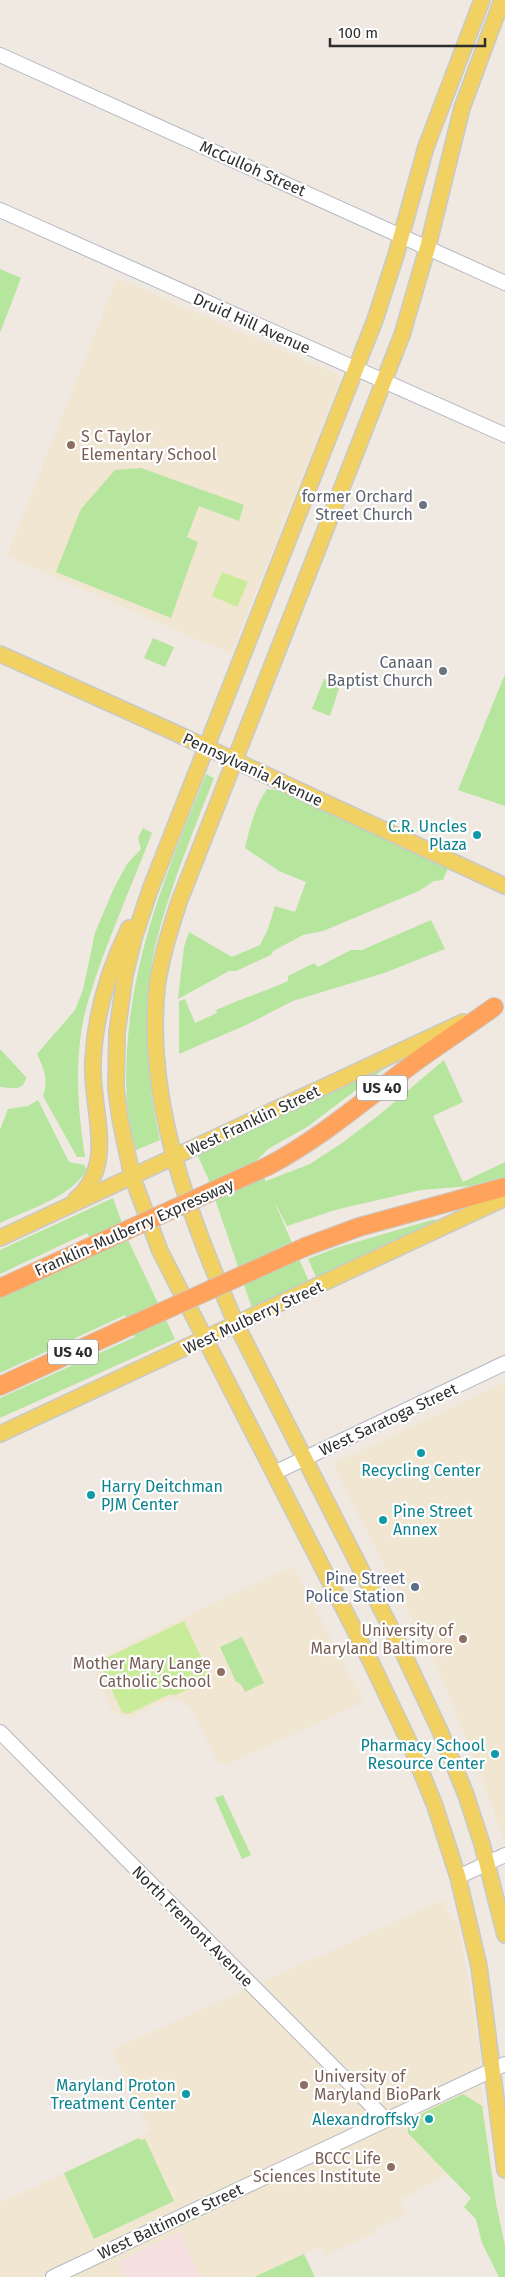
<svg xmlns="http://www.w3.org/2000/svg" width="505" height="2277" font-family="'Fira Sans',sans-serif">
	<rect width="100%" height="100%" fill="#efe9e1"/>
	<!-- education -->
	<path fill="#f0e6d1" d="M 117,278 L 339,375 L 341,380 L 231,654 L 7,556 Z
		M 505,1382 L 505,1846 L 491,1803 L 440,1673 L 334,1468 L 337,1462 Z
		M 294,1568 L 364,1702 L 226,1765 L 218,1762 L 191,1708 L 185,1703 L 174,1699 L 148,1708 L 130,1718 L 113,1712 L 96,1678 L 94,1666 L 100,1658 L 281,1571 Z
		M 443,1900 L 453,1921 L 458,1921 L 481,2058 L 478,2065 L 496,2203 L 471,2198 L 448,2174 L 400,2200 L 407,2214 L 374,2230 L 375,2233 L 326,2256 L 321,2246 L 254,2277 L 200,2277 L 180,2232 L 119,2262 L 126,2277 L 0,2277 L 0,2203 L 150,2132 L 112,2050 Z"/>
	<!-- medical -->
	<path fill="#f5dfe0" d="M 180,2232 L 200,2277 L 126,2277 L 119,2262 Z"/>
	<!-- green -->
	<path fill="#b6e59e" d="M 0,269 L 21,278 L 0,333 Z
		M 141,468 L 244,505 L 239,521 L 199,506 L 187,537 L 198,542 L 171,618 L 56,572 L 81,509 L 115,470 Z
		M 153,638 L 174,647 L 165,667 L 144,658 Z
		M 505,674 L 505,806 L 458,790 Z
		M 324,679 L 333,680 L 340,685 L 330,716 L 312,709 Z
		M 206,774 L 214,778 C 193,832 170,887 156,943 C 141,1006 146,1078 160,1140 L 136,1150 C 126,1118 125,1084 127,1051 C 133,950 169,867 206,774 Z
		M 267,789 L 300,793 L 448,868 L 443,880 L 434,881 L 419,891 L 323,931 L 303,935 L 273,951 L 271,955 L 236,971 L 229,971 L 178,999 L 184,947 L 189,932 L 232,957 L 260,945 L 268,929 L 275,906 L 295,912 L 306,882 L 279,871 L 245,848 C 250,826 255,807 267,789 Z
		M 143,828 L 152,833 C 131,888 106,942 89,998 C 73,1049 77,1106 85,1157 L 77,1157 L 43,1096 C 49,1080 44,1069 37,1054 L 75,1010 L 83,990 L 95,933 L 113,890 L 127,864 L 141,849 L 138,838 Z
		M 431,920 L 445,949 L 384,973 L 293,1001 L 246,1025 L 179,1054 L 179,1001 L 185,999 L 195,1023 L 217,1013 L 216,1010 C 240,999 264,992 288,981 L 288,976 L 314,963 L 318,967 L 351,950 L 362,950 Z
		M 0,1049 L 26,1077 C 24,1092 12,1088 0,1087 Z
		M 444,1060 L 463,1102 L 433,1116 L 463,1182 L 505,1162 L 505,1177 L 471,1186 L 421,1190 L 335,1210 L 287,1226 L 273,1199 L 310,1284 L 253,1311 L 208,1178 L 197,1154 L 392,1063 L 307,1127 L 268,1149 L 257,1160 L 267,1185 L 266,1181 L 310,1164 L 342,1143 L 379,1115 Z
		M 38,1100 L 69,1162 L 84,1165 L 87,1170 C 69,1198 29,1209 0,1223 L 0,1130 L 8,1109 L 28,1106 Z
		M 113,1198 L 129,1242 L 175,1339 L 0,1418 L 0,1398 L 135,1337 L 125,1315 L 0,1373 L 0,1297 L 76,1261 L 98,1254 L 87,1233 L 0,1274 L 0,1250 Z
		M 435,1219 L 436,1223 L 321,1278 L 316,1277 L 308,1259 L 336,1248 Z
		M 242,1637 L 264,1683 L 245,1692 L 241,1684 L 236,1682 L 220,1647 Z
		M 223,1795 L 251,1855 L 242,1859 L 215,1798 Z
		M 463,2094 L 482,2106 L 496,2203 L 505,2246 L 505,2277 L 499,2277 L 482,2243 L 476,2219 L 464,2207 L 471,2198 L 408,2133 L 408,2120 Z
		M 139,2138 L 140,2140 L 145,2139 L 174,2201 L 94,2239 L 64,2173 Z
		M 304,2254 L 315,2277 L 254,2277 Z"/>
	<!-- pitch -->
	<path fill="#c9ec9a" d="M 222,572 L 248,582 L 237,607 L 212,596 Z
		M 184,1621 L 211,1678 L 176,1695 L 168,1695 L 128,1714 L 122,1712 L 101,1667 L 102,1660 Z"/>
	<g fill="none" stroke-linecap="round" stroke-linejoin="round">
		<!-- secondary casing -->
		<g stroke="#b4b7c1" stroke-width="16">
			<path id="secondary" d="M 0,55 L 505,283
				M 0,210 L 505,435
				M 274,1473 L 505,1363
				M 0,1732 L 386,2120
				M 458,1877 L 505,1855
				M 53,2277 L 505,2064"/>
		</g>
		<!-- primary casing -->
		<g stroke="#c9c9c9" stroke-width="18">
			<path id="primary" d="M 482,0 L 426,147 L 396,255 L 375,320 L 150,890 L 134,938 L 125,975 L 117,1032 L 116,1089 L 120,1119 L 132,1176 L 160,1251 L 371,1662 L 410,1744 L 435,1806 L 458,1877 L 479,1966 L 505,2170
				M 502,0 L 462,108 L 428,246 L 402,335 L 179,902 C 170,930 161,958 157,987 C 145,1105 191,1218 236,1324 L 400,1646 L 440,1731 L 466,1795 L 482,1844 L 505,1935
				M 0,654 L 169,730 L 505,886
				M 76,1199 C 118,1164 90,1108 93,1061 C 95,1016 109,969 129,928
				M 0,1238 L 463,1022
				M 0,1434 L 505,1198"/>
		</g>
		<!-- highway casing -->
		<g stroke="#c9c9c9" stroke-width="20">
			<path id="highway" d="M 268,1166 C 323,1137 369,1096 418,1060 C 443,1042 469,1025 494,1007
				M 305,1247 L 359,1227 L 505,1187
				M 0,1288 L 92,1246
				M 0,1386 L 128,1327"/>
		</g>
		<!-- secondary -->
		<use href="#secondary" stroke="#fff" stroke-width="14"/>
		<!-- primary -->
		<use href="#primary" stroke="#f2d163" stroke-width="15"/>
		<!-- highway -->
		<use href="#highway" stroke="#ffa35c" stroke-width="18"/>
		<!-- highway-bridge casing -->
		<g stroke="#c9c9c9" stroke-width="20" stroke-linecap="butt">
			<path id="highway-bridge" d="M 92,1246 L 268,1166
				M 128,1327 L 305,1247"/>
		</g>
		<!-- highway-bridge -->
		<use href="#highway-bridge" stroke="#ffa35c" stroke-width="18"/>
	</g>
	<!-- markers -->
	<g fill="#8d6e63" stroke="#fff" stroke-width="2">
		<circle cx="71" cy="445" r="5"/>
		<circle cx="463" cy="1639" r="5"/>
		<circle cx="221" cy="1672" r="5"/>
		<circle cx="304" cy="2085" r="5"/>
		<circle cx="391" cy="2167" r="5"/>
	</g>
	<g fill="#6b7280" stroke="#fff" stroke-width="2">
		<circle cx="423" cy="505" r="5"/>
		<circle cx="443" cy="671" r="5"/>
	</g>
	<g fill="#0f9aa8" stroke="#fff" stroke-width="2">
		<circle cx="477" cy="835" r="5"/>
		<circle cx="421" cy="1453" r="5"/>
		<circle cx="91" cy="1495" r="5"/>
		<circle cx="383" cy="1520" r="5"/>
		<circle cx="495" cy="1754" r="5"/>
		<circle cx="186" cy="2094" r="5"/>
		<circle cx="429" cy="2119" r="5"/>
	</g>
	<circle fill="#5c6f8a" stroke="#fff" stroke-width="2" cx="415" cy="1587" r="5"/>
	<g text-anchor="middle" stroke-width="4.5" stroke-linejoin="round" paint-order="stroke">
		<!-- shield labels -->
		<g fill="#fff" stroke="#6d6d6d" stroke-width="1">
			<rect x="357" y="1075.5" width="50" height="25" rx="4"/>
			<rect x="48" y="1339.5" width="50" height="25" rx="4"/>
		</g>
		<g font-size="15" font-weight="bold" fill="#2e2e2e">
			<text x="382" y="1093">US 40</text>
			<text x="73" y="1357">US 40</text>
		</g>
		<!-- street labels -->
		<g font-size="16" fill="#2e2e2e" stroke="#fff">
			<text transform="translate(253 168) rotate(24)" y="6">McCulloh Street</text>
			<text transform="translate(252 323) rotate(24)" y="6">Druid Hill Avenue</text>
			<text transform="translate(253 769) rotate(25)" y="6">Pennsylvania Avenue</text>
			<text transform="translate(253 1120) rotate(-25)" y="6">West Franklin Street</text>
			<text transform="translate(134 1227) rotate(-24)" y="6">Franklin-Mulberry Expressway</text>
			<text transform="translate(253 1317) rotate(-25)" y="6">West Mulberry Street</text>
			<text transform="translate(388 1419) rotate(-25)" y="6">West Saratoga Street</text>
			<text transform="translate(193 1926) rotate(45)" y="6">North Fremont Avenue</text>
			<text transform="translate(170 2221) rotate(-25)" y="6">West Baltimore Street</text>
		</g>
		<!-- education labels -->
		<g font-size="16" fill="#785e54" stroke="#fff" text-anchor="end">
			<text x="81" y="442" text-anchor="start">S C Taylor<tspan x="81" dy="18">Elementary School</tspan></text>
			<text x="453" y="1636">University of<tspan x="453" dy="18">Maryland Baltimore</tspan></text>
			<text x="211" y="1669">Mother Mary Lange<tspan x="211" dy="18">Catholic School</tspan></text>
			<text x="314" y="2082" text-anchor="start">University of<tspan x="314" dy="18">Maryland BioPark</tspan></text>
			<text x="381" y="2164">BCCC Life<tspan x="381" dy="18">Sciences Institute</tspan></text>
		</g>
		<!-- worship labels -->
		<g font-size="16" fill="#5b616d" stroke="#fff" text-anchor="end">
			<text x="413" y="502">former Orchard<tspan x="413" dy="18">Street Church</tspan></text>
			<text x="433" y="668">Canaan<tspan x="433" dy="18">Baptist Church</tspan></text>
		</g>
		<!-- culture labels -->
		<g font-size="16" fill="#0d838f" stroke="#fff" text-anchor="end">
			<text x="467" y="832">C.R. Uncles<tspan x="467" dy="18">Plaza</tspan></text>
			<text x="421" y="1476" text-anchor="middle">Recycling Center</text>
			<text x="101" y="1492" text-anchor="start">Harry Deitchman<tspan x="101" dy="18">PJM Center</tspan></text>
			<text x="393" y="1517" text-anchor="start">Pine Street<tspan x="393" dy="18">Annex</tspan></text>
			<text x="485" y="1751">Pharmacy School<tspan x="485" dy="18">Resource Center</tspan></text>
			<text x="176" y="2091">Maryland Proton<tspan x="176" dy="18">Treatment Center</tspan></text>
			<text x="419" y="2125">Alexandroffsky</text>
		</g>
		<!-- service labels -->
		<g font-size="16" fill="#4e5e75" stroke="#fff" text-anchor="end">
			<text x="405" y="1584">Pine Street<tspan x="405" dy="18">Police Station</tspan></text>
		</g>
	</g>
	<!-- scale -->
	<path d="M330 38v8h155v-8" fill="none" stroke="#2e2e2e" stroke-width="2.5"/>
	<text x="338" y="38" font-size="15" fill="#2e2e2e" stroke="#ffffff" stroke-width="4" paint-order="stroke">100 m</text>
</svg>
